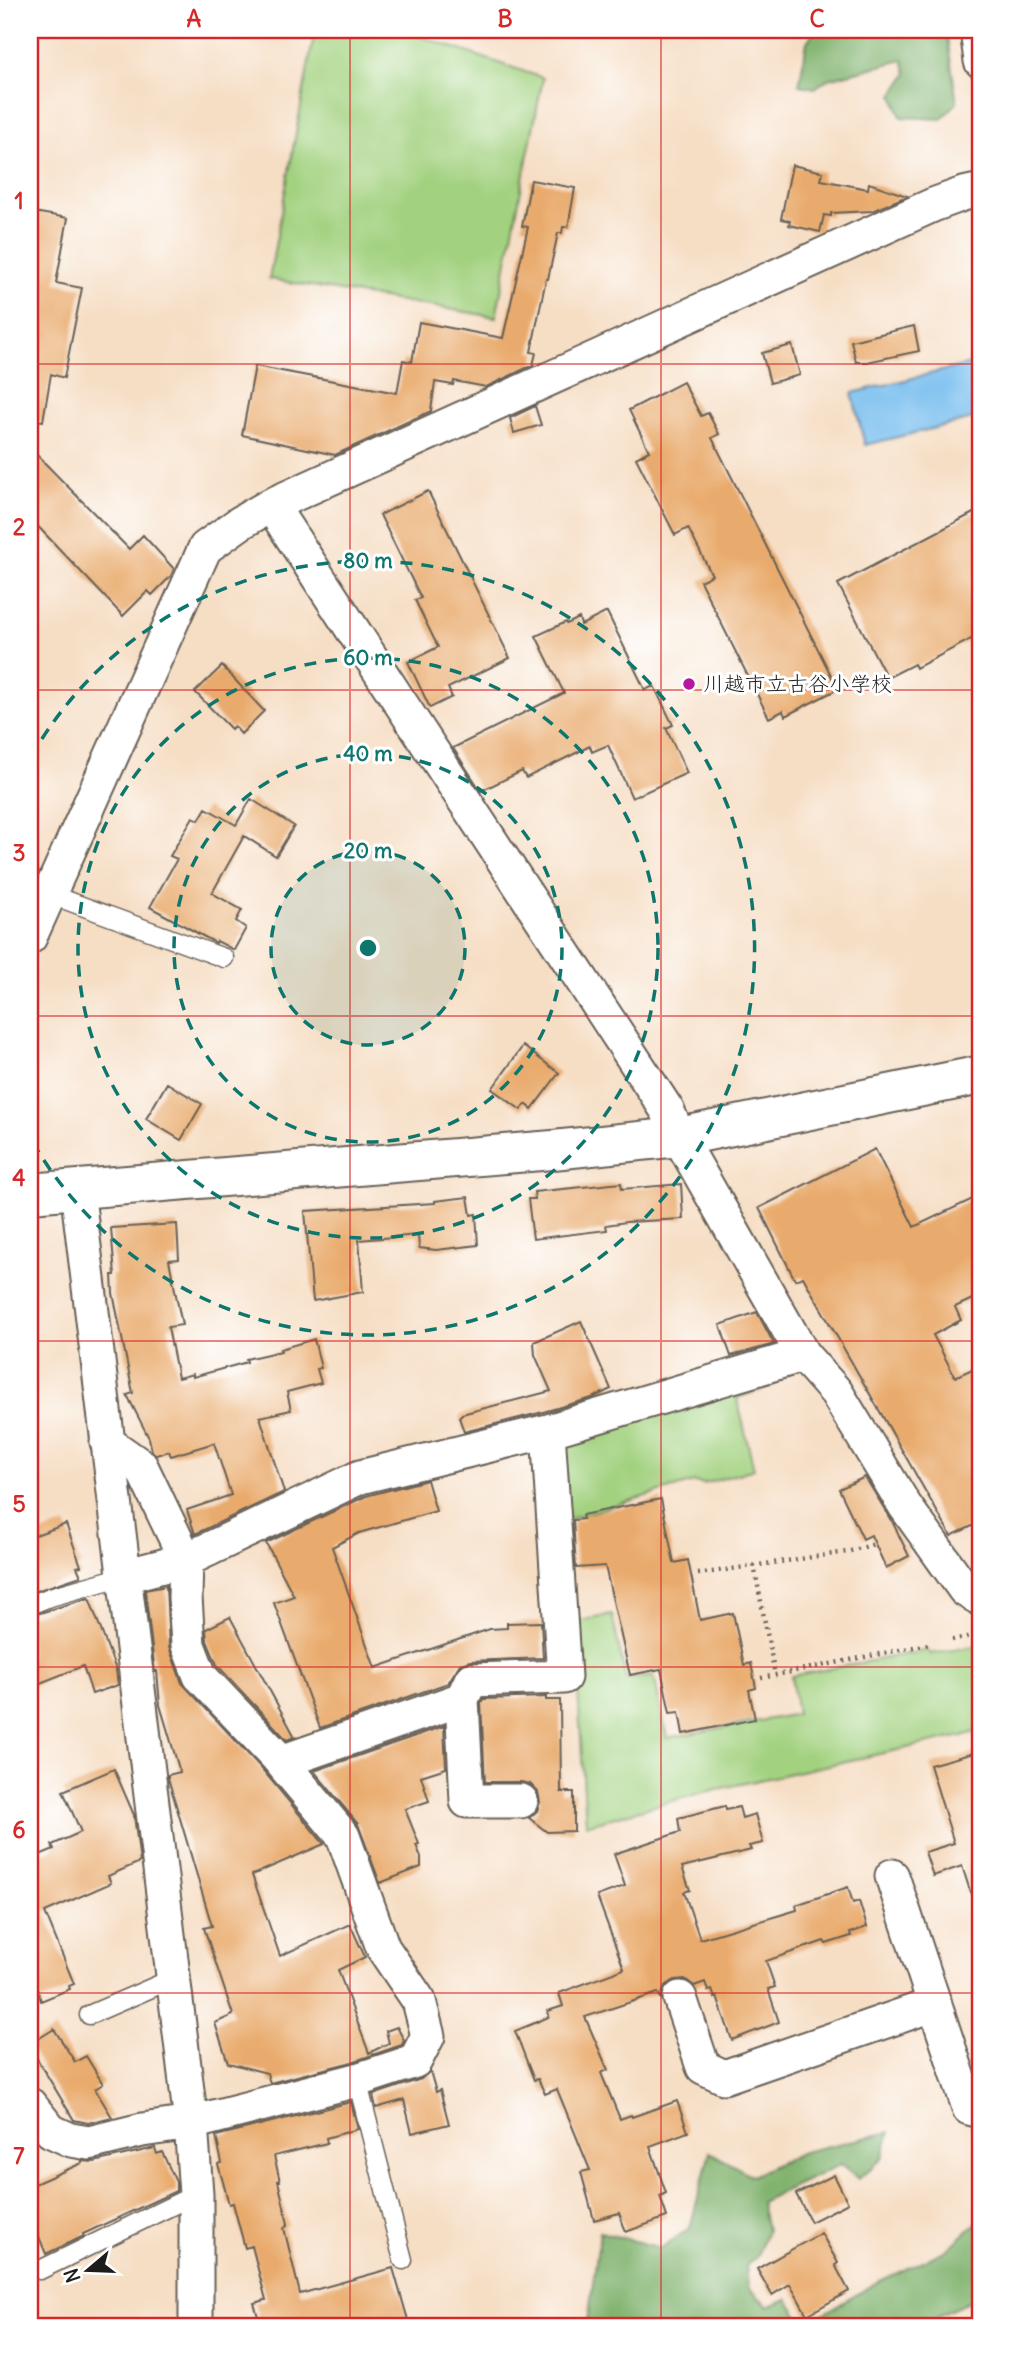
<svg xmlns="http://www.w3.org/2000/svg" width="1011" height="2357" font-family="Delius,'Klee One',sans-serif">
	<rect width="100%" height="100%" fill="#fff"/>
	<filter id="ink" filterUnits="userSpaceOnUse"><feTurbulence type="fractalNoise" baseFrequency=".0143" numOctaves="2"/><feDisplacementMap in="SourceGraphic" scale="14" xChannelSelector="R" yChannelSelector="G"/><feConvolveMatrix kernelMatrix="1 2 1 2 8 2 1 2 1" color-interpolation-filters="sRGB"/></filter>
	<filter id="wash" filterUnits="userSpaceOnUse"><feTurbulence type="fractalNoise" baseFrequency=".00686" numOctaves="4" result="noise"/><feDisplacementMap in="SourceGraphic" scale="28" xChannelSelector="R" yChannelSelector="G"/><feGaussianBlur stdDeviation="1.57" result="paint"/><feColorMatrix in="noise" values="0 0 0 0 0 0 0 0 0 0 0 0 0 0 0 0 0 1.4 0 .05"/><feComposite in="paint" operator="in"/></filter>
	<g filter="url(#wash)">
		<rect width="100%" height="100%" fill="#f6dec5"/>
		<!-- green -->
		<path fill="#a2d17f" stroke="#5f764e" stroke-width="2" d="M 315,30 L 402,30 L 543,78 L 496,317 L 269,279 Z
			M 769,1376 L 772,1386 L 737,1398 L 754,1469 L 704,1484 L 694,1482 L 568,1519 L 562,1443 Z
			M 612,1615 L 626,1679 L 654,1676 L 667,1738 L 797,1714 L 791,1676 L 928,1650 L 930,1654 L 981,1645 L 981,1730 L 962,1736 L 704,1792 L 586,1825 L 574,1622 Z"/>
		<!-- forest -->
		<path fill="#81b36e" stroke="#4e6845" stroke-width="2" d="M 815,30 L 946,30 L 957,103 L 941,119 L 901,117 L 893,95 L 907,74 L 903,60 L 828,79 L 815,88 L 799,85 L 807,42 Z
			M 890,2132 L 882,2159 L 858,2179 L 841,2164 L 761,2202 L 767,2231 L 757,2256 L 746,2266 L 748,2287 L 768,2306 L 788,2299 L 801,2320 L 816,2318 L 880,2281 L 947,2250 L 981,2219 L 981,2296 L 914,2327 L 587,2327 L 600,2232 L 661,2248 L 690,2228 L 710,2152 L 752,2176 L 802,2152 Z"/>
		<!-- water -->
		<path fill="#77bdee" stroke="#4a6c85" stroke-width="2" d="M 974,363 L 981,393 L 981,417 L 865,445 L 852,393 Z"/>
		<g id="blocks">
			<!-- building -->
			<path fill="#e9ab6d" d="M 792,165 L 823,172 L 821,180 L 868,189 L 869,183 L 907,196 L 872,211 L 831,213 L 831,216 L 824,215 L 820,232 L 789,225 L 790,221 L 781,219 Z
				M 531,180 L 575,188 L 568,227 L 563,227 L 562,233 L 558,233 L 548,279 L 546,279 L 531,352 L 536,353 L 533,365 L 486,387 L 454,381 L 453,385 L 435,382 L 431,411 L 335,455 L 242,435 L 255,366 L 397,393 L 403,360 L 412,362 L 419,322 L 503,338 L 528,227 L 522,226 Z
				M 34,212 L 68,218 L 56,283 L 82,288 L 64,378 L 51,374 L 43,421 L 30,420 L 30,238 Z
				M 914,326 L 919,351 L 867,362 L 856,362 L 851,341 Z
				M 792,345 L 800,375 L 770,383 L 762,353 Z
				M 683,382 L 701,416 L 708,413 L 719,434 L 712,438 L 838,689 L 785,716 L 783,711 L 769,718 L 700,581 L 712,575 L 688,528 L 675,535 L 636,458 L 649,451 L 629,410 Z
				M 535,406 L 541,425 L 514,433 L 510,418 Z
				M 30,448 L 129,549 L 143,535 L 174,569 L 171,576 L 152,595 L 148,591 L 123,616 L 30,518 Z
				M 428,491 L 510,658 L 448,688 L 452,697 L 430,708 L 408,662 L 438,647 L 415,600 L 421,598 L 380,515 Z
				M 981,509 L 981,634 L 916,668 L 914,664 L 887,678 L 838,584 Z
				M 607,612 L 645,690 L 654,686 L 673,725 L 666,728 L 687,773 L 632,798 L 608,745 L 592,752 L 590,746 L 526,778 L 522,771 L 481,791 L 453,748 L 564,693 L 536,636 L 566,622 L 567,624 L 579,618 L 581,625 Z
				M 222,666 L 264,711 L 241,734 L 234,726 L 231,729 L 195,692 Z
				M 251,799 L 294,826 L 276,856 L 244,836 L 212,893 L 242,910 L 236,921 L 246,928 L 234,950 L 217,941 L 216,943 L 212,941 L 150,907 L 177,859 L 170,856 L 193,817 L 199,820 L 206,808 L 236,825 Z
				M 523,1046 L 559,1073 L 532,1109 L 526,1104 L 521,1110 L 492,1089 Z
				M 167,1083 L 202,1104 L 181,1140 L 146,1119 Z
				M 875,1149 L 914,1227 L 981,1195 L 981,1295 L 955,1307 L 961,1320 L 933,1335 L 955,1377 L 981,1365 L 981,1522 L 951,1536 L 803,1277 L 795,1280 L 759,1208 Z
				M 621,1183 L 622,1189 L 681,1184 L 683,1219 L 626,1222 L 606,1225 L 607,1230 L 533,1239 L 528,1199 L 535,1199 L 534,1192 Z
				M 468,1197 L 471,1215 L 476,1214 L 478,1245 L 436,1250 L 419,1248 L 418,1235 L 359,1240 L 363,1292 L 313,1301 L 305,1211 L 435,1203 L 435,1201 Z
				M 177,1224 L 179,1259 L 169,1260 L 182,1325 L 168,1327 L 178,1378 L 193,1374 L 193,1377 L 247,1362 L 246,1359 L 281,1351 L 280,1349 L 314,1339 L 321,1368 L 317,1369 L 321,1383 L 287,1392 L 291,1410 L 260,1417 L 284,1492 L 195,1534 L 187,1510 L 231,1495 L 214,1443 L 171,1456 L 169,1451 L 156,1455 L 152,1451 L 149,1438 L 127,1395 L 133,1393 L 113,1293 L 112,1275 L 115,1275 L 111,1228 Z
				M 757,1312 L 774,1344 L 731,1356 L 720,1325 Z
				M 581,1321 L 611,1389 L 592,1398 L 543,1412 L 464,1432 L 459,1417 L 462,1414 L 551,1391 L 535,1355 L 534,1342 Z
				M 865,1477 L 893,1523 L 909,1556 L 886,1568 L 871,1535 L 863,1539 L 839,1489 Z
				M 427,1480 L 436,1511 L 359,1533 L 332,1547 L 375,1668 L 490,1629 L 507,1628 L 507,1623 L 541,1622 L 543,1658 L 470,1661 L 460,1664 L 448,1683 L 320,1728 L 274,1603 L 294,1596 L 266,1543 L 366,1496 Z
				M 661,1499 L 674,1563 L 688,1560 L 700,1620 L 733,1613 L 744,1665 L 751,1663 L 756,1688 L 749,1690 L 755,1719 L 683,1734 L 679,1712 L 670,1713 L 661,1669 L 630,1675 L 605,1566 L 576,1568 L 573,1520 L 583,1519 L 582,1515 Z
				M 66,1524 L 81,1566 L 77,1567 L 81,1576 L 30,1593 L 30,1537 Z
				M 166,1586 L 169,1647 L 182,1683 L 262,1769 L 324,1844 L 252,1875 L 280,1956 L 350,1924 L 365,1957 L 338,1970 L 369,2053 L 389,2043 L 386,2031 L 397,2027 L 404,2040 L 402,2045 L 352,2062 L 270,2083 L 267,2073 L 228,2063 L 215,2023 L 233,2015 L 204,1928 L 212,1926 L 168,1778 L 168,1775 L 180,1772 L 160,1705 L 157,1671 L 155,1672 L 145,1590 Z
				M 89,1598 L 116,1670 L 118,1685 L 92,1694 L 83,1666 L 30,1687 L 30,1616 Z
				M 230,1617 L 295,1737 L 287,1740 L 217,1665 L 207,1641 L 206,1629 Z
				M 546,1697 L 546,1700 L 560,1700 L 561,1792 L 574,1792 L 574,1831 L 547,1832 L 529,1818 L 537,1811 L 540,1802 L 538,1792 L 530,1784 L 521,1782 L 485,1782 L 481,1703 L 483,1699 Z
				M 444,1726 L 446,1768 L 421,1776 L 429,1801 L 405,1809 L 419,1844 L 416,1845 L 421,1857 L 421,1867 L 380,1883 L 358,1824 L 314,1771 Z
				M 981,1751 L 981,1909 L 976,1909 L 962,1866 L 933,1876 L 925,1852 L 954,1843 L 930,1765 Z
				M 114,1769 L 134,1815 L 140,1862 L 108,1876 L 111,1883 L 45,1912 L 74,1984 L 69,1986 L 70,1989 L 41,2001 L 36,1985 L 30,1988 L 30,1859 L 54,1849 L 52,1845 L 81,1832 L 63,1791 Z
				M 725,1806 L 726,1810 L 739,1807 L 742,1818 L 755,1814 L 763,1843 L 749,1846 L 751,1850 L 682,1867 L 690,1890 L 684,1892 L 700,1939 L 797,1910 L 796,1905 L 848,1887 L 853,1903 L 859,1901 L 867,1927 L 850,1933 L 851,1936 L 826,1944 L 824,1941 L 766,1961 L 775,1987 L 768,1989 L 779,2022 L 732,2040 L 717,1997 L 715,1998 L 712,1990 L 708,1991 L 705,1982 L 694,1986 L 685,1979 L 675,1980 L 665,1986 L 661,1998 L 658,1993 L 585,2017 L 608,2070 L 601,2073 L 620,2119 L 631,2115 L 632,2117 L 677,2101 L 688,2132 L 650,2146 L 666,2193 L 660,2196 L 667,2217 L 626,2232 L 619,2213 L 594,2220 L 581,2172 L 590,2170 L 557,2089 L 545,2094 L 538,2079 L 534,2080 L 515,2031 L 549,2017 L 548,2011 L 563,2006 L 559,1993 L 624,1969 L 597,1896 L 625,1886 L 614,1854 L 680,1832 L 678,1818 Z
				M 54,2029 L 75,2062 L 86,2056 L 103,2084 L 95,2089 L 112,2117 L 88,2123 L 74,2120 L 30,2047 L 30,2044 Z
				M 430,2071 L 436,2092 L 440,2090 L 449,2124 L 412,2133 L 404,2100 L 376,2108 L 373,2095 L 421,2079 Z
				M 351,2102 L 358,2129 L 326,2138 L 327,2143 L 274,2156 L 280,2181 L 278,2181 L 288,2224 L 284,2228 L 300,2294 L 393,2268 L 410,2327 L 261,2327 L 254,2303 L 266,2300 L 252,2246 L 245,2248 L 233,2203 L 229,2204 L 218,2164 L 222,2163 L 216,2136 Z
				M 155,2148 L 157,2154 L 162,2152 L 176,2182 L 176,2191 L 83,2234 L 84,2236 L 46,2254 L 30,2215 L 30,2186 L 82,2163 L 82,2161 L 94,2162 Z
				M 834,2175 L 848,2203 L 811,2222 L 796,2194 Z
				M 821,2233 L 838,2263 L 835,2265 L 849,2291 L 807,2315 L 790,2284 L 772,2295 L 757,2269 Z"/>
		</g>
	</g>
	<g filter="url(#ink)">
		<use href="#blocks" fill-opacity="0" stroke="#686057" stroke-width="2"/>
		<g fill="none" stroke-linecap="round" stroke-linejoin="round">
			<!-- lane casing -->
			<g stroke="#686057" stroke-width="21">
				<path id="lane" d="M 49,894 L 224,958
					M 30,1605 L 50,1597 L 124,1576
					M 89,2015 L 172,1979
					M 357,2080 L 403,2260
					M 40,2270 L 196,2194"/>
			</g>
			<!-- street casing -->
			<g stroke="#686057" stroke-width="37">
				<path id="street" d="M 977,30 L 981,61
					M 271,505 L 667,1110 L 679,1137 L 803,1355 L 836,1392 L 905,1506 L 965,1590 L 981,1599
					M 30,937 L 205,548 L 240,523 L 271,505 L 933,205 L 963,194 L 981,190
					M 77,1189 L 191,2123 L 196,2194 L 196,2327
					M 124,1576 L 186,1560 L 360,1477 L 548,1431
					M 462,1699 L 467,1801 L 521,1801
					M 281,1762 L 462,1699 L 471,1680 L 564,1677 L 548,1431 L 803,1355
					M 892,1876 L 969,2108 L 981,2111
					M 680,1998 L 703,2067 L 724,2077 L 935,2004
					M 30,2105 L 51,2131 L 71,2140 L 89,2143 L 142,2130 L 191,2123 L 357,2080 L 415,2061 L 428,2036 L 419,2001 L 383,1948 L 343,1836 L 276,1756 L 200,1676 L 188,1645 L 185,1597 L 186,1560 L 141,1466 L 107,1442"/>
			</g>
			<!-- secondary casing -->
			<g stroke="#686057" stroke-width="42">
				<path id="secondary" d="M 30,1193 L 553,1150 L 679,1137 L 981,1075"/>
			</g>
			<!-- path -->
			<path stroke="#686057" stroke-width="4.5" stroke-dasharray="2 5" stroke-linecap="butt" d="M 754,1565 L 775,1675
				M 698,1574 L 847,1552 L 875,1544
				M 952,1640 L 981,1634
				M 761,1678 L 929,1644"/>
			<!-- lane -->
			<use href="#lane" stroke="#fff" stroke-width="18"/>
			<!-- street -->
			<use href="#street" stroke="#fff" stroke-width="33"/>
			<!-- secondary -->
			<use href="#secondary" stroke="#fff" stroke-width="38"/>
		</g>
	</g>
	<!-- grid -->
	<path fill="none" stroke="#d62828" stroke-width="2" stroke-opacity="0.55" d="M 350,30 L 350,2327M 661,30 L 661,2327M 30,364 L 981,364M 30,690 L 981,690M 30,1016 L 981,1016M 30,1341 L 981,1341M 30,1667 L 981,1667M 30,1993 L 981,1993"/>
	<!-- distance rings -->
	<circle cx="368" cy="948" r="97" fill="#0f766e" fill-opacity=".12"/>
	<g fill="none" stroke="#0f766e" stroke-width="3.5" stroke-dasharray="12 9">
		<circle cx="368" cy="948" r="97"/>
		<circle cx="368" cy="948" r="194"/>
		<circle cx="368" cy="948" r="290"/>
		<path d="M31 757A387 387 0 1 1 31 1139"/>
	</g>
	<!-- markers -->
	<circle fill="#b5179e" stroke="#fff" stroke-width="2.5" cx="689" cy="684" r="7"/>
	<g text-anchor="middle" stroke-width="6" stroke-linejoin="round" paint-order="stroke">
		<!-- poi labels -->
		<g font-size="21" fill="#1c1c1c" stroke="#fff" text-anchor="start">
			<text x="703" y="691">川越市立古谷小学校</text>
		</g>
	</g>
	<circle cx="368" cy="948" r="10" fill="#0f766e" stroke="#fff" stroke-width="3.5"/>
	<g font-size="21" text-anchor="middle" font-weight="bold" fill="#0f766e" stroke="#fff" stroke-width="6" stroke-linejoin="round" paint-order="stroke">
		<text x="368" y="568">80 m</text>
		<text x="368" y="665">60 m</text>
		<text x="368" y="761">40 m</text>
		<text x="368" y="858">20 m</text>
	</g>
	<!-- margin -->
	<rect width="1011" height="2357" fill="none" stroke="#fff" stroke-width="77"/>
	<!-- north arrow -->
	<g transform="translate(88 2270) rotate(251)" stroke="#ffffff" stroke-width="5" paint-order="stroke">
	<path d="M0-5L12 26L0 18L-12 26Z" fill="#1c1c1c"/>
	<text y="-10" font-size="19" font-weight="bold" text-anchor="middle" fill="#1c1c1c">N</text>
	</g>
	<rect x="38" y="38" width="934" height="2280" fill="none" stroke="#d62828" stroke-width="2.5"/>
	<g font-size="23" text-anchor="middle" font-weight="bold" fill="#d62828">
		<text x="194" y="27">A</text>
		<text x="505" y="27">B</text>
		<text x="817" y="27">C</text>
		<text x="19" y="209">1</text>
		<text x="19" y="535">2</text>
		<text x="19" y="861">3</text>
		<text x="19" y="1186">4</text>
		<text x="19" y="1512">5</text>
		<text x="19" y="1838">6</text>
		<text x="19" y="2164">7</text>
	</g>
</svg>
